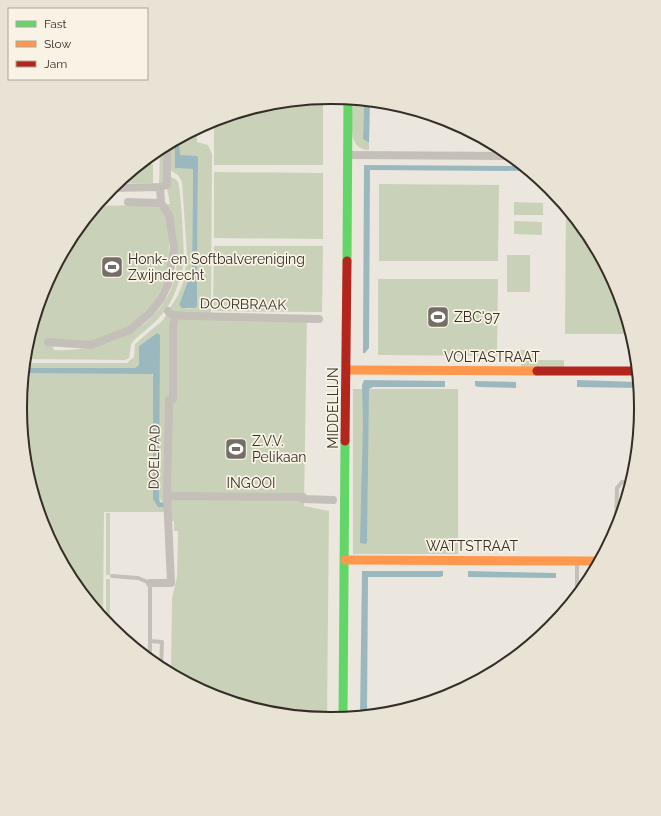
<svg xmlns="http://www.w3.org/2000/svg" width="661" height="816" font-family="Raleway,sans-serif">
	<rect width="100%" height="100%" fill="#ebe7df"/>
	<!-- green -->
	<path fill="#c9d2b8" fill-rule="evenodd" d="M 308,100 L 323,100 L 323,165 L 214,165 L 214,120 L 270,103 Z
		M 353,100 L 364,101 L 363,139 L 369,143 L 369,150 C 345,150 353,116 353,100 Z
		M 197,129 L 197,142 L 208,145 L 212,154 L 211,314 L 307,316 L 304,506 L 329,511 L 327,718 L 270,712 L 211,695 L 171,673 L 172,598 L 177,577 L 178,531 L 174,531 L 174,521 L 166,521 L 166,512 L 104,512 L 103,618 L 72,580 L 44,527 L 26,468 L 20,408 L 23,373 L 151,373 L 153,376 L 158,507 L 167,508 L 159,498 L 159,375 L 157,333 L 139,346 L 139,365 L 135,368 L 24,368 L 24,363 L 127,363 L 134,357 L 135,344 L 163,320 L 178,295 L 184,280 L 187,255 L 182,182 L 178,175 L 170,170 L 170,143 L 175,141 L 175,168 L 193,169 L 192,270 L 179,305 C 183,309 192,310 197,306 L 198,158 L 197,156 L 181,156 L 179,154 L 179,138 Z
		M 164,147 L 163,183 L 159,186 L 160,149 Z
		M 140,164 L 153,164 L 153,183 L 118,183 Z
		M 214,172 L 323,173 L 323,239 L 214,238 Z
		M 170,177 C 173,178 176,178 178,182 C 181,190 184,248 184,259 C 183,272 178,286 173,297 C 164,317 149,327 134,340 L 131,345 L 129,358 L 125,360 L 25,359 C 28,322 51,265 73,235 C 80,224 90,214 98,204 L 98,206 L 170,204 L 167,188 ZM 171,219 C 177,230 177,244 177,257 C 177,322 111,353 54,350 L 53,346 L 47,346 L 46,339 L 77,343 L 93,341 L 129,327 L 153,307 L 167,276 Z
		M 379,184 L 499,185 L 498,261 L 379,261 Z
		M 514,202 L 543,203 L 543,215 L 514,215 Z
		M 566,208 L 589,236 L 617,289 L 631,334 L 565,334 Z
		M 514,221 L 542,222 L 542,235 L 514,234 Z
		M 214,246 L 323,246 L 322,312 L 213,311 Z
		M 507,255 L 530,255 L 530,292 L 507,292 Z
		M 378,279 L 498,279 L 497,356 L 378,355 Z
		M 520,350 L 536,350 L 535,360 L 564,360 L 564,368 L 521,368 Z
		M 353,389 L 458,389 L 458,554 L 353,554 Z
		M 106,513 L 110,513 L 110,575 L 106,575 Z
		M 106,579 L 110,579 L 110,626 L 106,622 Z"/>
	<!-- water -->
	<path fill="#9ab8bd" d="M 364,101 L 370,101 L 369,143 L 363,139 Z
		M 179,138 L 180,155 L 197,156 L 198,158 L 197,306 L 195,308 L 182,308 L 179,305 L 192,270 L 193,169 L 175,168 L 175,141 Z
		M 364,165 L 523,166 L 529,171 L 370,170 L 369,348 L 365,353 L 363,353 L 363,348 Z
		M 157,333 L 160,335 L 159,498 L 160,502 L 166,503 L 167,508 L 158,507 L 153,499 L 153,374 L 23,373 L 24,368 L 135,368 L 139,365 L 139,346 Z
		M 364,380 L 445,381 L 445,387 L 373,387 L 369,389 L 367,542 L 366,544 L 360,543 L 363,421 L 362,385 Z
		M 577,380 L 638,382 L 639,388 L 577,387 Z
		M 475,381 L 516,382 L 516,388 L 479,387 L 475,386 Z
		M 362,571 L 443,571 L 443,576 L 440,577 L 368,577 L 367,715 L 360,716 Z
		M 468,571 L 556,573 L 556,578 L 468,577 Z"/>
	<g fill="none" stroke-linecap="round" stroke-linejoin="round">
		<!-- lane -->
		<path stroke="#c4bfb8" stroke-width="4" d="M 616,529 L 617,488 L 622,482 L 631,482
			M 577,561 L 577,595
			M 112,576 L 138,578 L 150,583 L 150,660
			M 150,641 L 162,642 L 161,668"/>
		<!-- street -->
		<path stroke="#c4bfb8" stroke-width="8" d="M 348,155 L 510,156
			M 112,188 L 160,187 L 167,185 L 167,145
			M 128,202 L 161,203
			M 168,311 L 172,315 L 190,316 L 319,319
			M 48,342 L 91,345 L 130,330 L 150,313 L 161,299 L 168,284 L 174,247 L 169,215 L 161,203 L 160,187
			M 167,496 L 303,497 L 303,499 L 333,500
			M 150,583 L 171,583 L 167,496 L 169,400 L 173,399 L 173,326 L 175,315"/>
		<!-- fast -->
		<path stroke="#63d668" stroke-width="9" d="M 347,261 L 348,99
			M 343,717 L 345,441"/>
		<!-- slow -->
		<path stroke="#ff974d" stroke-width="9" d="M 347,370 L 537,371
			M 345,560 L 599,561"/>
		<!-- jam -->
		<path stroke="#b3261e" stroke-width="9" d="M 537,371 L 637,371
			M 345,441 L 347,261"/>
	</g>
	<!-- icons -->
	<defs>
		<g id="stadium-square" transform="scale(1.15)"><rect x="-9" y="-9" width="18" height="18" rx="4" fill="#756e67" stroke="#f9f3e5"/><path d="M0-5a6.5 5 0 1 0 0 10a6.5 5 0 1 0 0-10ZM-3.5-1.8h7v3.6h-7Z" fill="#fff"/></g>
	</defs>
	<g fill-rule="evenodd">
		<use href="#stadium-square" x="112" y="267"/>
		<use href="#stadium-square" x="438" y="317"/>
		<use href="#stadium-square" x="236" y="449"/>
	</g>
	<g text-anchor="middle" stroke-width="3.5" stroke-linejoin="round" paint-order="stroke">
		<!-- poi labels -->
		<g font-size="14" fill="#352d26" stroke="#f9f3e5" text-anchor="start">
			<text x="128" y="264">Honk- en Softbalvereniging<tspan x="128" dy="16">Zwijndrecht</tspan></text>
			<text x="454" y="322">ZBC'97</text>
			<text x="252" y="446">Z.V.V.<tspan x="252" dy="16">Pelikaan</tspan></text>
		</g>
		<!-- street labels -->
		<g font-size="14" fill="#352d26" stroke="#f9f3e5">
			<text transform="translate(243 304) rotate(1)" y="5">DOORBRAAK</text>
			<text x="492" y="362">VOLTASTRAAT</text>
			<text transform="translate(333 408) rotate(-90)" y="5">MIDDELLIJN</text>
			<text transform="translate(154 457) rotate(-89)" y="5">DOELPAD</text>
			<text x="251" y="488">INGOOI</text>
			<text x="472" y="551">WATTSTRAAT</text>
		</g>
	</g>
	<!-- crop -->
	<path d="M0 0H661V816H0ZM330 104H331A303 303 0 0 1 634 407V409A303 303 0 0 1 331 712H330A303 303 0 0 1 27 409V407A303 303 0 0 1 330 104Z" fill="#e9e3d6" fill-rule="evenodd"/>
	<path fill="none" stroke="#352d26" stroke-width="2" d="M330 104H331A303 303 0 0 1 634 407V409A303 303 0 0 1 331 712H330A303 303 0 0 1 27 409V407A303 303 0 0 1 330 104Z"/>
	<!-- legend -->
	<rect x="8" y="8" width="140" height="72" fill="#f9f3e5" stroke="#aba499"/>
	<rect x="16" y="21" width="20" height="6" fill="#63d668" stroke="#aba499"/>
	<text x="44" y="28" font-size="12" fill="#352d26">Fast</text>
	<rect x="16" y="41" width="20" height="6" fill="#ff974d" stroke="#aba499"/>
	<text x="44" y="48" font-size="12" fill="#352d26">Slow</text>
	<rect x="16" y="61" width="20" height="6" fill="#b3261e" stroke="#aba499"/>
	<text x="44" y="68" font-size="12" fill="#352d26">Jam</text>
</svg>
